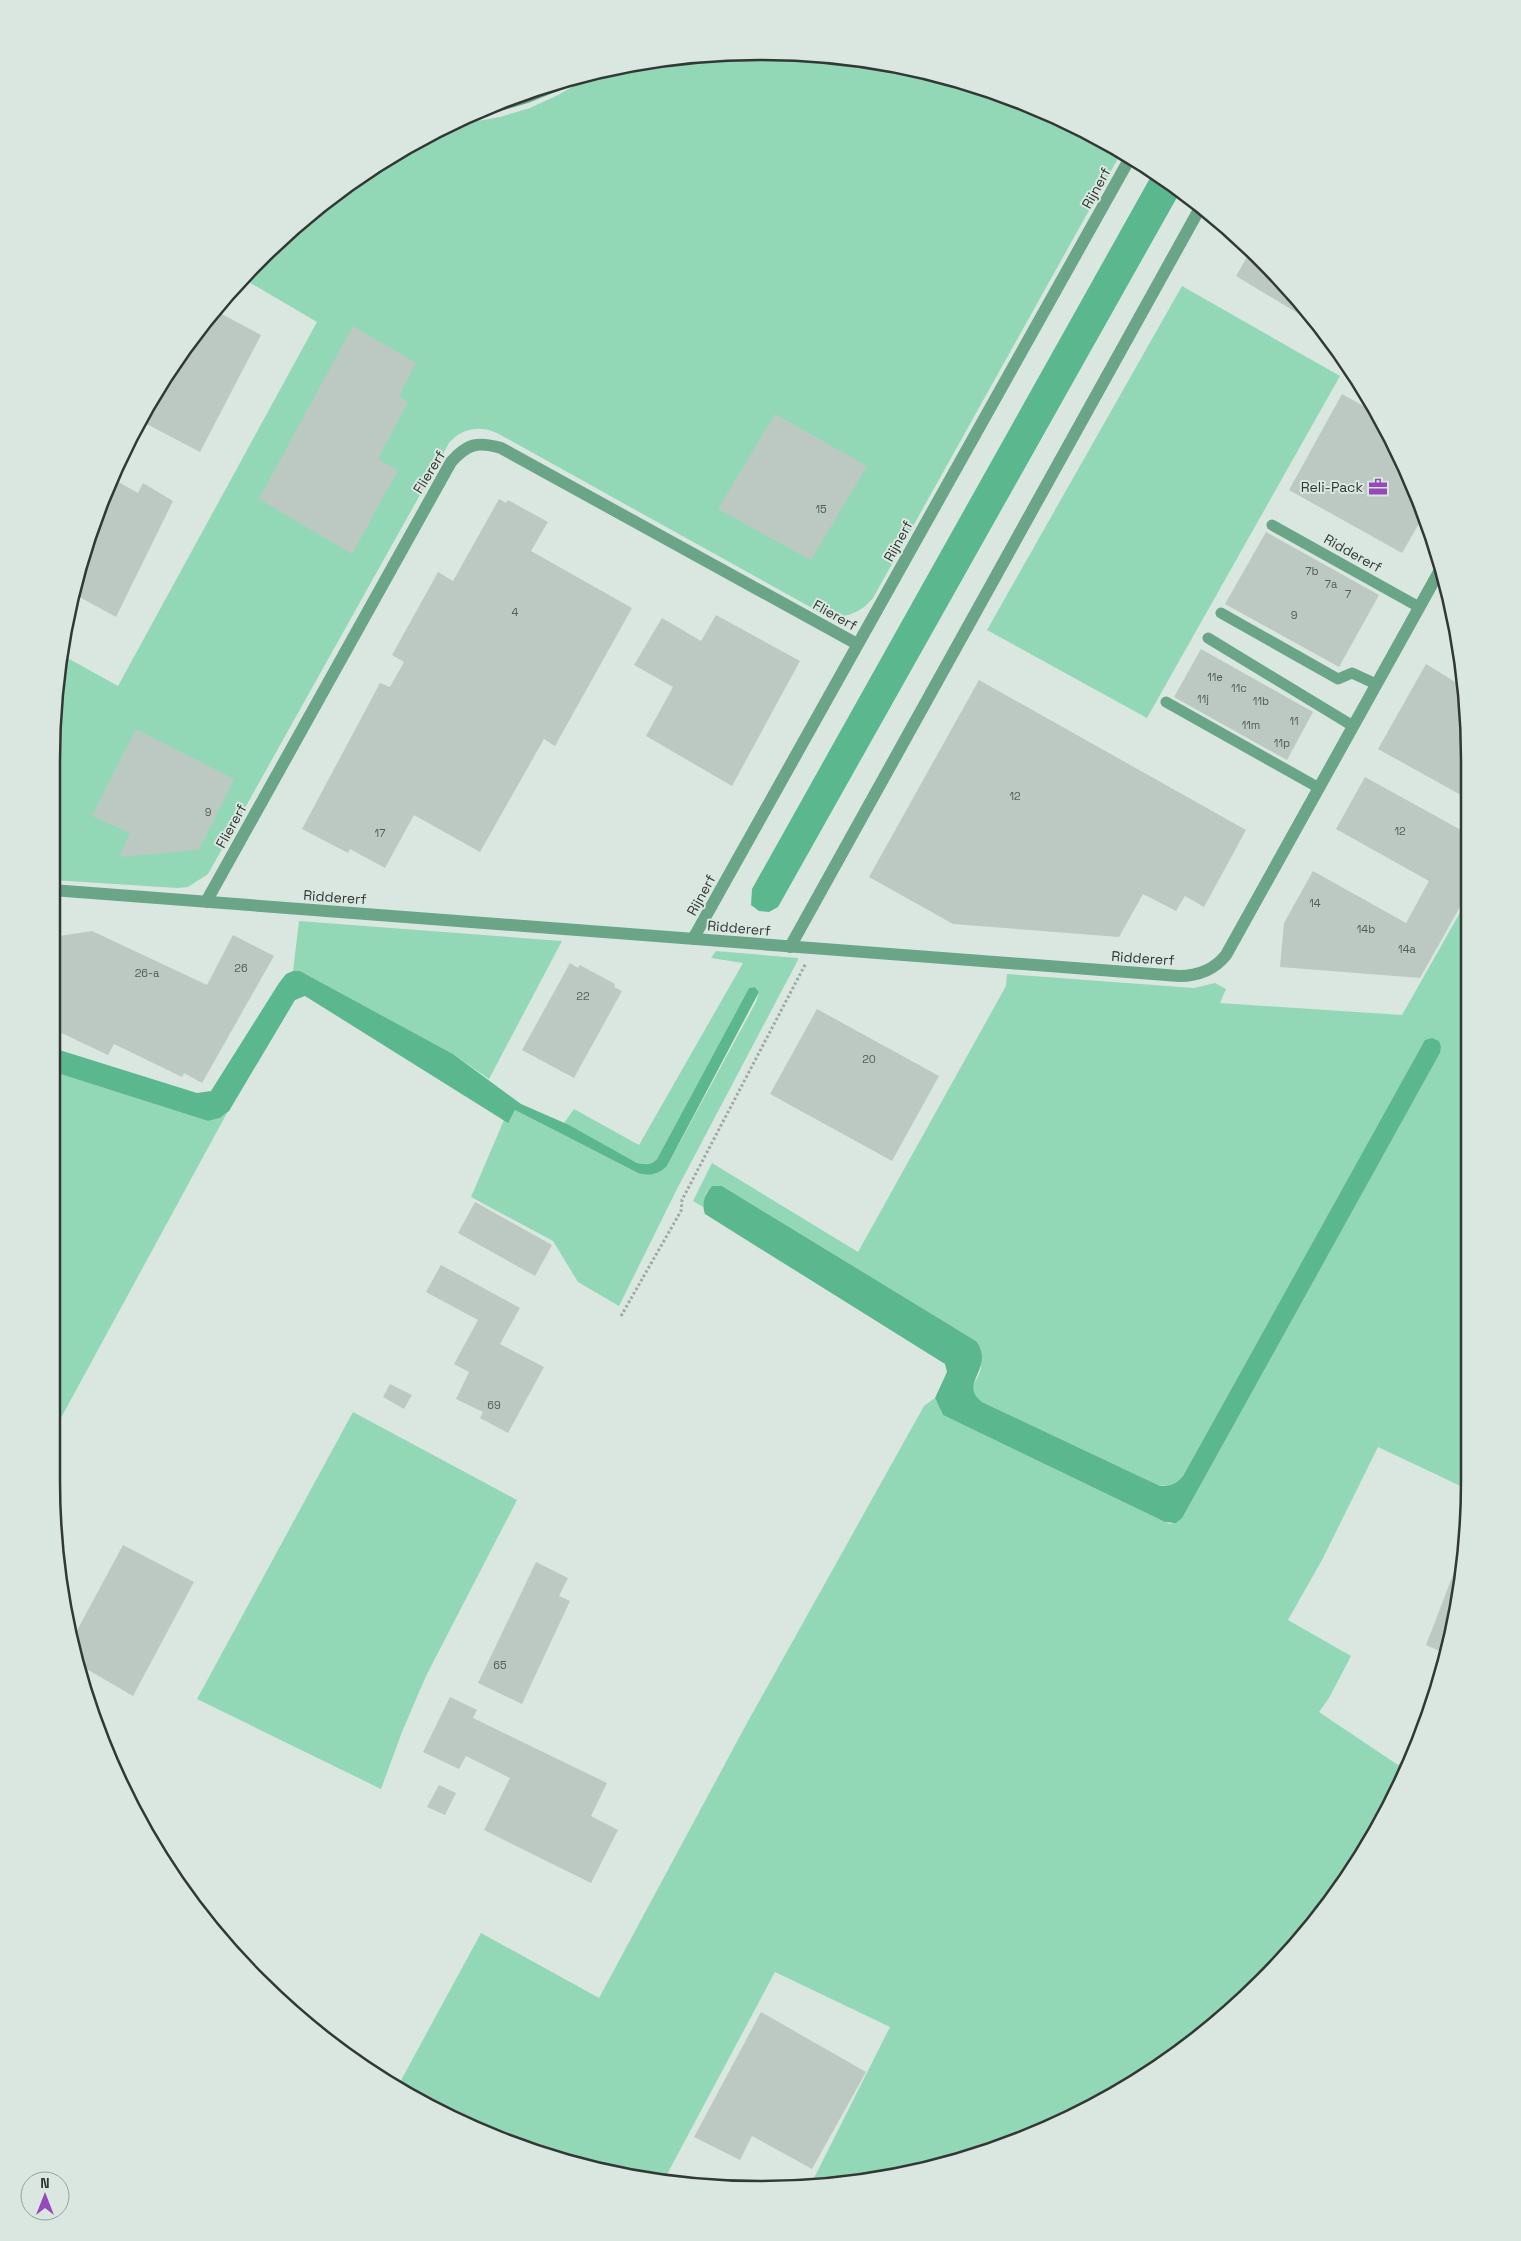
<svg xmlns="http://www.w3.org/2000/svg" width="1521" height="2241" font-family="'Space Grotesk',sans-serif">
	<rect width="100%" height="100%" fill="#d9e7e0"/>
	<!-- green -->
	<path fill="#93d8b6" d="M 760,51 L 899,65 L 1032,105 L 1121,153 L 873,598 C 859,615 842,620 821,613 L 497,433 C 479,425 462,428 449,443 L 208,874 L 188,887 L 177,888 L 52,880 L 51,761 L 62,655 L 118,686 L 317,322 L 242,278 L 259,259 L 366,171 L 449,126 L 500,117 L 530,108 L 558,95 L 599,72 L 622,65 Z
		M 1182,286 L 1340,376 L 1147,718 L 987,630 Z
		M 1470,895 L 1470,974 L 1466,981 L 1470,986 L 1469,1490 L 1378,1447 L 1322,1560 L 1288,1620 L 1351,1656 L 1329,1698 L 1319,1712 L 1398,1765 L 1411,1752 L 1396,1794 L 1323,1912 L 1262,1982 L 1115,2095 L 1032,2136 L 899,2176 L 812,2182 L 890,2027 L 775,1972 L 664,2180 L 577,2166 L 489,2136 L 399,2084 L 481,1933 L 599,1998 L 747,1723 L 924,1406 L 935,1398 L 943,1415 L 1165,1522 L 1170,1524 L 1181,1518 L 1440,1053 L 1432,1038 L 1425,1041 L 1183,1476 C 1176,1484 1170,1485 1160,1486 L 982,1402 C 963,1388 978,1383 981,1368 C 982,1360 978,1348 976,1341 L 722,1186 L 712,1186 L 706,1193 L 703,1207 L 693,1201 L 712,1163 L 858,1252 L 1006,986 L 1007,974 L 1194,988 L 1215,983 L 1226,989 L 1220,1003 L 1402,1015 Z
		M 299,921 L 562,941 L 489,1079 L 453,1054 L 300,971 L 293,971 Z
		M 716,951 L 798,958 L 798,960 L 677,1189 L 619,1306 L 578,1282 L 553,1241 L 471,1197 L 504,1120 L 508,1122 L 515,1110 L 638,1173 L 655,1174 L 667,1166 L 756,1002 L 759,992 L 755,987 L 749,988 L 657,1159 C 650,1165 646,1165 637,1163 L 564,1123 L 574,1109 L 639,1145 L 743,963 L 711,958 Z
		M 54,1072 L 208,1121 L 220,1118 L 227,1113 L 56,1427 Z
		M 353,1412 L 517,1500 L 426,1676 L 402,1732 L 381,1789 L 197,1699 Z"/>
	<!-- water -->
	<path fill="#5bb78e" d="M 1154,171 L 1180,192 L 778,907 L 769,912 L 759,911 L 751,905 L 752,889 Z
		M 293,971 L 300,971 L 453,1054 L 521,1104 L 569,1125 L 637,1163 C 646,1165 651,1165 657,1159 L 749,988 L 755,987 L 759,992 L 667,1166 C 658,1175 650,1176 638,1173 L 515,1110 L 508,1123 L 305,996 L 295,1000 L 229,1111 L 220,1118 L 208,1121 L 54,1072 L 53,1048 L 197,1093 L 211,1091 L 279,983 L 286,974 Z
		M 1432,1038 L 1439,1041 L 1441,1047 L 1440,1053 L 1182,1518 L 1176,1523 L 1165,1522 L 943,1415 L 935,1398 L 947,1372 L 945,1364 L 705,1214 C 701,1203 705,1194 712,1186 L 722,1186 L 976,1341 C 996,1369 957,1383 982,1402 L 1160,1486 C 1170,1486 1176,1484 1183,1476 L 1425,1040 Z"/>
	<!-- building -->
	<path fill="#bbc9c2" d="M 1251,250 L 1262,259 L 1310,318 L 1309,320 L 1236,276 Z
		M 214,310 L 261,335 L 200,452 L 141,421 L 198,329 Z
		M 353,326 L 416,363 L 399,396 L 408,402 L 378,459 L 398,470 L 352,554 L 259,499 Z
		M 1342,394 L 1374,412 L 1416,489 L 1424,515 L 1402,553 L 1289,490 Z
		M 775,414 L 867,466 L 811,560 L 718,509 Z
		M 113,479 L 138,493 L 143,483 L 173,501 L 116,617 L 74,594 Z
		M 499,499 L 506,503 L 508,500 L 548,522 L 531,551 L 632,608 L 555,746 L 544,739 L 480,852 L 414,815 L 385,868 L 350,849 L 348,853 L 302,829 L 380,683 L 390,687 L 404,662 L 392,655 L 438,572 L 453,581 Z
		M 1266,532 L 1379,595 L 1339,667 L 1225,604 Z
		M 716,615 L 800,661 L 732,786 L 646,736 L 673,687 L 634,665 L 662,618 L 701,641 Z
		M 1201,649 L 1313,712 L 1287,760 L 1174,697 Z
		M 1426,664 L 1462,686 L 1470,760 L 1470,800 L 1378,749 Z
		M 979,680 L 1246,830 L 1204,907 L 1185,896 L 1176,911 L 1143,894 L 1119,937 L 953,924 L 869,877 Z
		M 136,729 L 234,779 L 199,850 L 119,857 L 130,833 L 92,816 Z
		M 1365,777 L 1470,835 L 1470,889 L 1420,978 L 1280,967 L 1284,923 L 1313,871 L 1406,923 L 1429,881 L 1336,829 Z
		M 92,931 L 207,985 L 233,935 L 274,956 L 202,1083 L 184,1073 L 182,1077 L 114,1044 L 108,1055 L 53,1029 L 53,937 Z
		M 570,963 L 578,968 L 580,965 L 615,984 L 614,987 L 622,991 L 574,1078 L 522,1050 Z
		M 817,1009 L 939,1076 L 892,1161 L 770,1094 Z
		M 475,1202 L 552,1245 L 535,1276 L 458,1233 Z
		M 441,1265 L 520,1308 L 500,1344 L 544,1367 L 508,1433 L 480,1418 L 483,1412 L 456,1399 L 469,1372 L 454,1364 L 478,1320 L 426,1292 Z
		M 390,1384 L 412,1395 L 404,1409 L 383,1397 Z
		M 123,1545 L 194,1582 L 133,1696 L 78,1664 L 73,1638 Z
		M 536,1562 L 568,1578 L 559,1596 L 570,1601 L 522,1704 L 478,1683 Z
		M 1456,1567 L 1461,1568 L 1456,1619 L 1444,1653 L 1426,1645 Z
		M 450,1697 L 477,1710 L 473,1718 L 607,1783 L 591,1816 L 618,1830 L 591,1883 L 484,1830 L 510,1778 L 466,1756 L 459,1769 L 423,1752 Z
		M 439,1785 L 456,1793 L 445,1815 L 427,1807 Z
		M 761,2012 L 866,2072 L 812,2169 L 752,2136 L 740,2160 L 694,2137 Z"/>
	<g fill="none" stroke-linecap="round" stroke-linejoin="round">
		<!-- path -->
		<path stroke="#9da8a3" stroke-width="3" stroke-dasharray="2.5 2.5" stroke-linecap="butt" d="M 621,1316 L 681,1211 L 682,1200 L 806,963"/>
		<!-- lane -->
		<path stroke="#6aa588" stroke-width="11" d="M 1272,525 L 1419,607
			M 1221,613 L 1338,679 L 1352,673 L 1376,684
			M 1208,638 L 1353,726
			M 1166,702 L 1319,788"/>
		<!-- street -->
		<path stroke="#6aa588" stroke-width="12" d="M 477,112 L 527,97 L 557,85
			M 52,890 L 1179,976 C 1199,976 1214,970 1226,955 L 1440,570
			M 206,902 L 451,462 C 467,444 477,441 501,448 L 857,644
			M 693,939 L 1130,158
			M 790,947 L 1200,208"/>
	</g>
	<!-- icons -->
	<defs>
		<g id="office-bare" transform="scale(1.5)"><path d="M-6-3h4V-5.5h4V-3h4V5H-6ZM-1-4.5V-3h2v-1.5ZM-6 0V1H6V0Z" fill="#9549bb" stroke="#d9e7e0" stroke-width="2.5" paint-order="stroke"/></g>
	</defs>
	<g fill-rule="evenodd">
		<use href="#office-bare" x="1378" y="487"/>
	</g>
	<g text-anchor="middle" stroke-width="4" stroke-linejoin="round" paint-order="stroke">
		<!-- number labels -->
		<g font-size="11" fill="#545c58">
			<text x="821" y="513">15</text>
			<text x="1312" y="575">7b</text>
			<text x="1331" y="588">7a</text>
			<text x="1348" y="598">7</text>
			<text x="515" y="616">4</text>
			<text x="1294" y="619">9</text>
			<text x="1215" y="681">11e</text>
			<text x="1239" y="692">11c</text>
			<text x="1203" y="703">11j</text>
			<text x="1261" y="705">11b</text>
			<text x="1294" y="725">11</text>
			<text x="1251" y="729">11m</text>
			<text x="1282" y="747">11p</text>
			<text x="1015" y="800">12</text>
			<text x="208" y="816">9</text>
			<text x="1400" y="835">12</text>
			<text x="380" y="837">17</text>
			<text x="1315" y="907">14</text>
			<text x="1366" y="933">14b</text>
			<text x="1407" y="953">14a</text>
			<text x="241" y="972">26</text>
			<text x="147" y="977">26-a</text>
			<text x="583" y="1000">22</text>
			<text x="869" y="1063">20</text>
			<text x="494" y="1409">69</text>
			<text x="500" y="1669">65</text>
		</g>
		<!-- street labels -->
		<g font-size="14" fill="#323835" stroke="#d9e7e0">
			<text transform="translate(1096 188) rotate(-61)" y="5">Rijnerf</text>
			<text transform="translate(429 472) rotate(-58)" y="5">Fliererf</text>
			<text transform="translate(898 541) rotate(-61)" y="5">Rijnerf</text>
			<text transform="translate(1353 553) rotate(29)" y="5">Riddererf</text>
			<text transform="translate(835 615) rotate(29)" y="5">Fliererf</text>
			<text transform="translate(231 826) rotate(-61)" y="5">Fliererf</text>
			<text transform="translate(701 895) rotate(-61)" y="5">Rijnerf</text>
			<text transform="translate(335 897) rotate(4)" y="5">Riddererf</text>
			<text transform="translate(739 928) rotate(5)" y="5">Riddererf</text>
			<text transform="translate(1143 958) rotate(4)" y="5">Riddererf</text>
		</g>
		<!-- poi labels -->
		<g font-size="14" fill="#323835" stroke="#d9e7e0" text-anchor="end">
			<text x="1363" y="492">Reli-Pack</text>
		</g>
	</g>
	<!-- crop -->
	<path d="M0 0H1521V2241H0ZM760 60H761A700 700 0 0 1 1461 760V1481A700 700 0 0 1 761 2181H760A700 700 0 0 1 60 1481V760A700 700 0 0 1 760 60Z" fill="#d9e7e0" fill-rule="evenodd"/>
	<path fill="none" stroke="#323835" stroke-width="2.5" d="M760 60H761A700 700 0 0 1 1461 760V1481A700 700 0 0 1 761 2181H760A700 700 0 0 1 60 1481V760A700 700 0 0 1 760 60Z"/>
	<!-- north arrow -->
	<g transform="translate(45 2196)"><circle r="24" fill="#d9e7e0" stroke="#96a19c"/>
	<path d="M0-4L9 19L0 12L-9 19Z" fill="#9549bb"/>
	<text y="-8" font-size="14" font-weight="bold" text-anchor="middle" fill="#323835">N</text>
	</g>
</svg>
